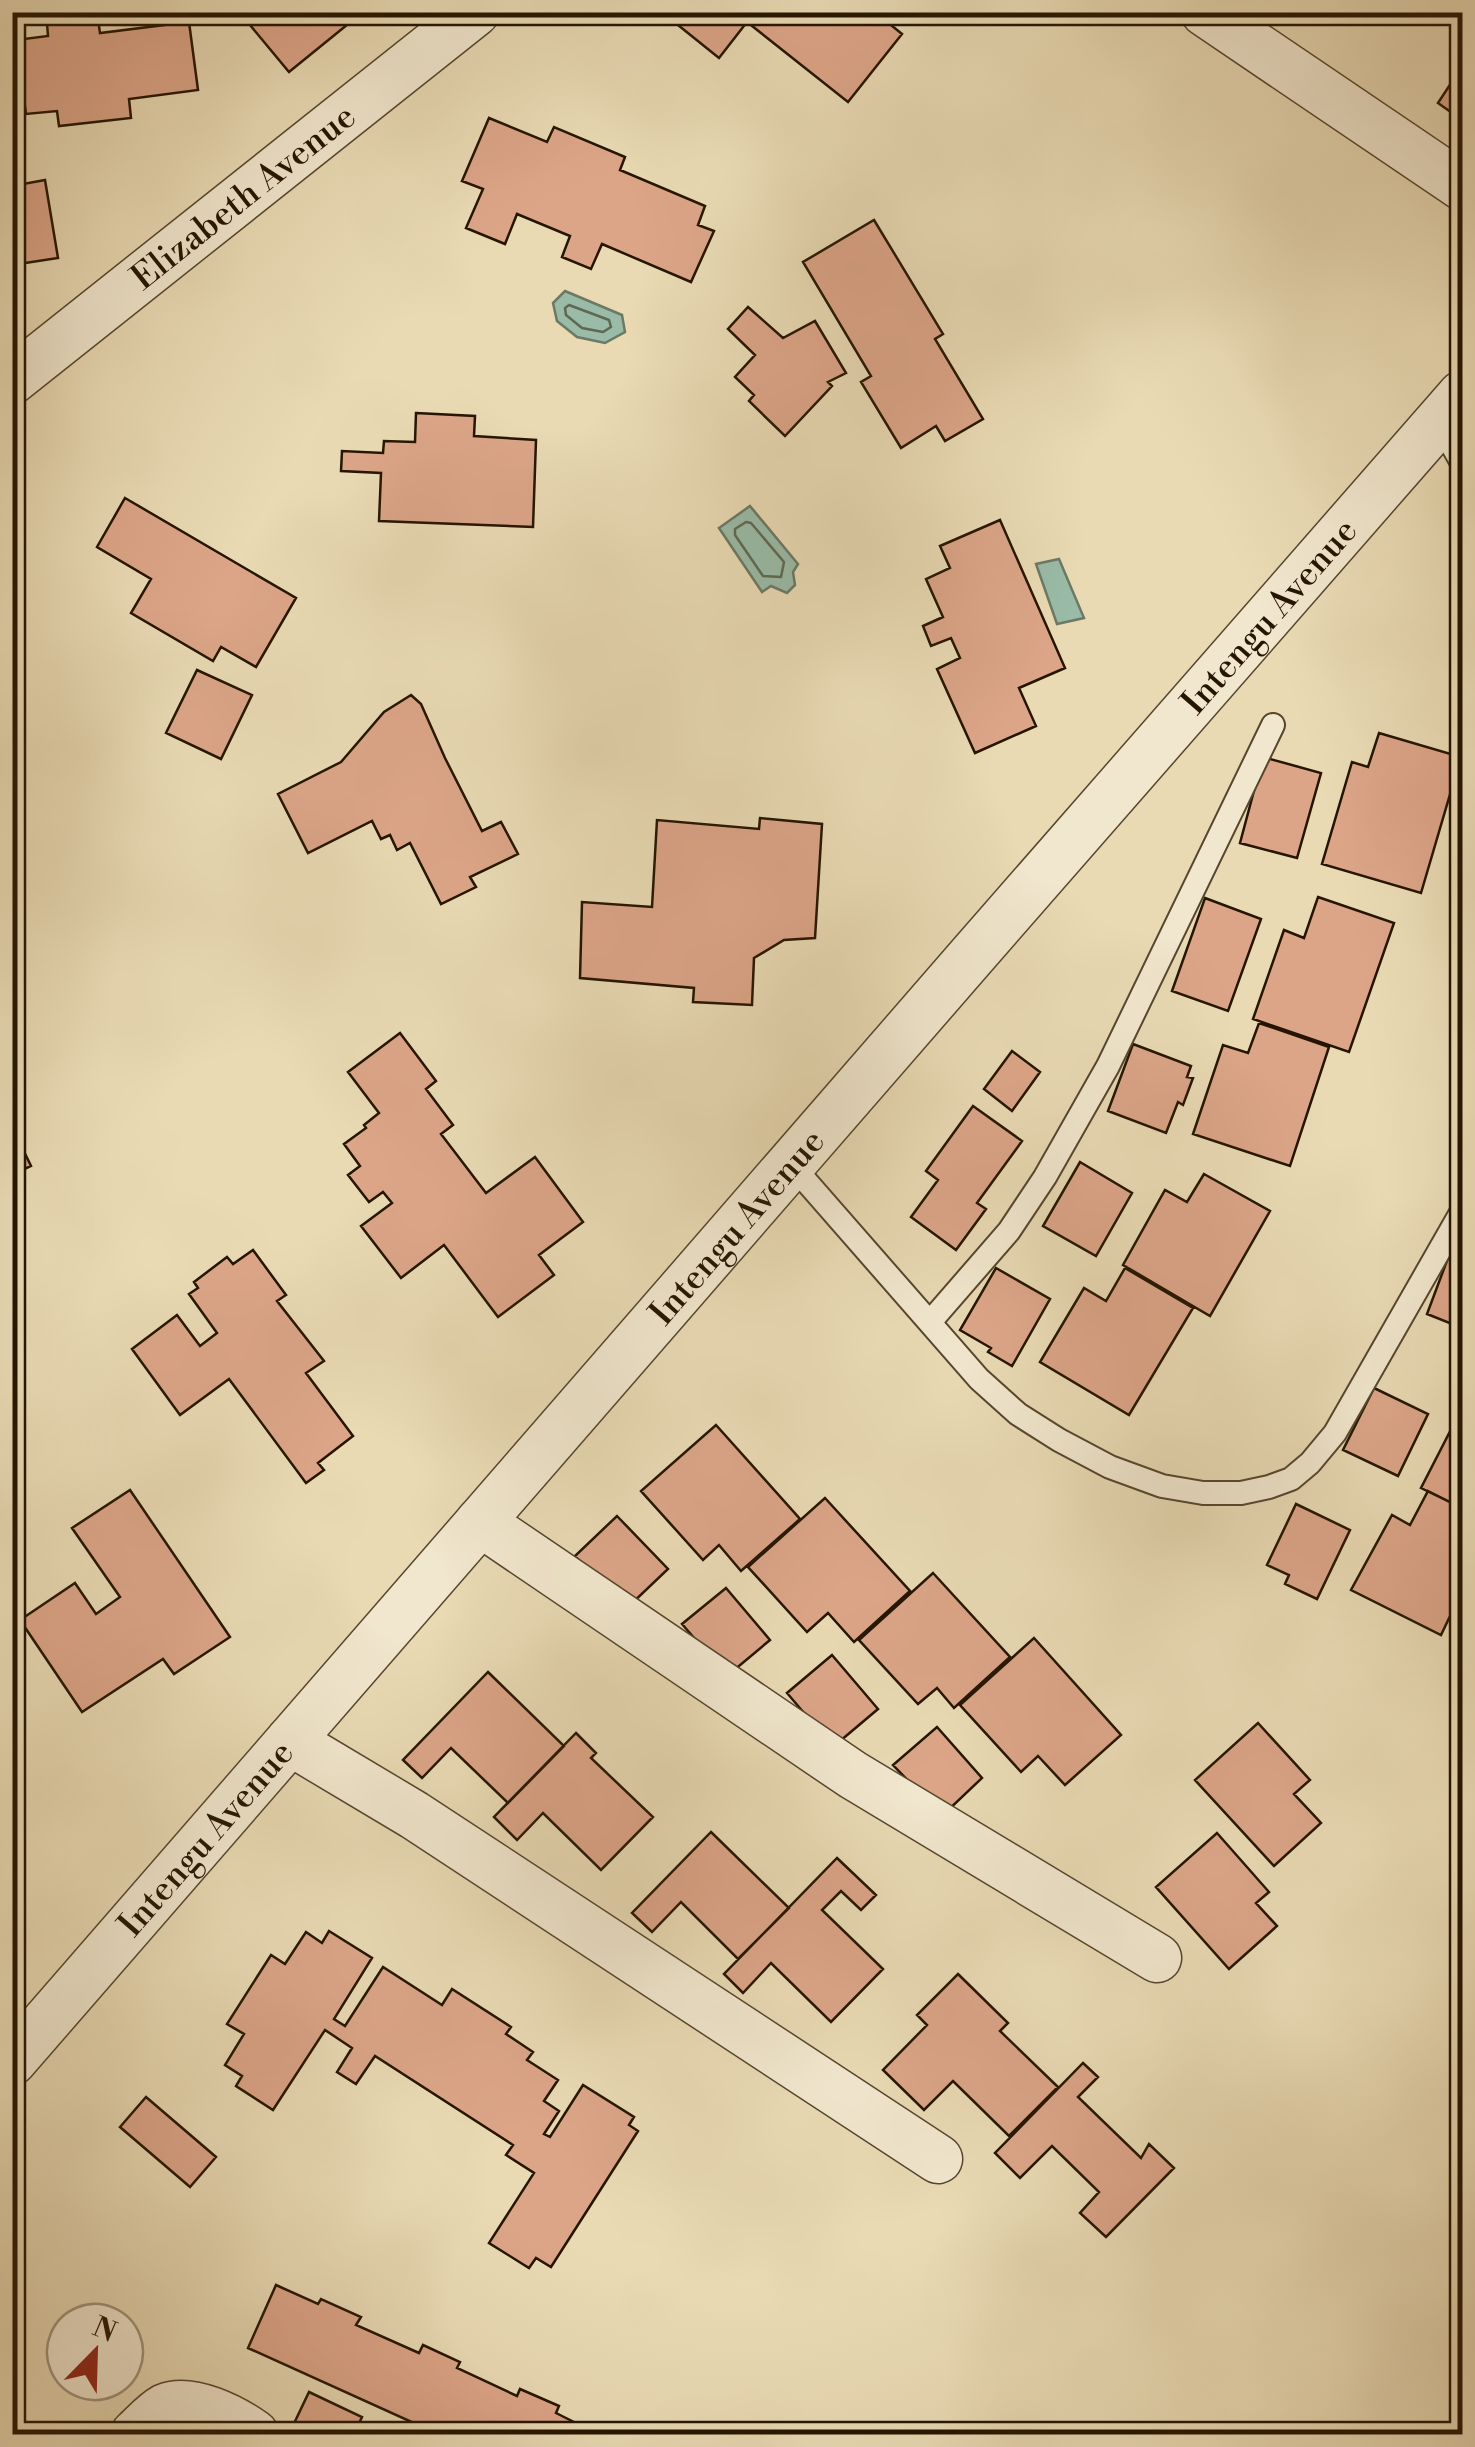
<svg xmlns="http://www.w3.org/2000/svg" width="1475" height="2447" font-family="'Libre Bodoni',serif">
	<rect width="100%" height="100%" fill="#e9dab4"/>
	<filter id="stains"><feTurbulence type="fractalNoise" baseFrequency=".002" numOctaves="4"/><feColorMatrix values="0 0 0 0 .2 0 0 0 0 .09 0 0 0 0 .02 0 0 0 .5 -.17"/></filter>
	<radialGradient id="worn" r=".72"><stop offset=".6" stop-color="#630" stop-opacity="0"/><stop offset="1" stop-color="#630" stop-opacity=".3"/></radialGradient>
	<!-- water -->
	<path fill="#99bba7" stroke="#6b7965" stroke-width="2.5" d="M 565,291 L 622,315 L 625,332 L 605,343 L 577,337 L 557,321 L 553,303 Z
		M 750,506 L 798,564 L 793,572 L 795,585 L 787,593 L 771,586 L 762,592 L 719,528 Z
		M 1059,559 L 1084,618 L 1057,624 L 1036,564 Z"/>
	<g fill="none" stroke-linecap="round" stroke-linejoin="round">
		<!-- shore -->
		<path stroke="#5f6854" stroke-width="2.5" d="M 569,305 L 609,320 L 611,327 L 603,332 L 582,328 L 566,315 L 565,308 Z
			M 746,522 L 751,523 L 784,562 L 781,577 L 763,576 L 735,535 L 735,529 Z"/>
	</g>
	<!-- building -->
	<path fill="#dca588" stroke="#251501" stroke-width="2.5" d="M 46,12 L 97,12 L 100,33 L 189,22 L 198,90 L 129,99 L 131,118 L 59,126 L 57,111 L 26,114 L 16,40 L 48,36 Z
		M 253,12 L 347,12 L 353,20 L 289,72 L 245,19 Z
		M 680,12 L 875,12 L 902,34 L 848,102 L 747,22 L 719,58 L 673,21 Z
		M 1457,74 L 1462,78 L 1462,120 L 1438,103 Z
		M 489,118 L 547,142 L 554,127 L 625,157 L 620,170 L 705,206 L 698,225 L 714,231 L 691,282 L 602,244 L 591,269 L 562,257 L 570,236 L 517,214 L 505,244 L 466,228 L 483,189 L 462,181 Z
		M 45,180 L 58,258 L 12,265 L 12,186 Z
		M 874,220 L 943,334 L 935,339 L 983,419 L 945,441 L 936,426 L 901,448 L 861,382 L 871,376 L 803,262 Z
		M 748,307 L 783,338 L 815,321 L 846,373 L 828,382 L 832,386 L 785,436 L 749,401 L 754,395 L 735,377 L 755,355 L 728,329 Z
		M 416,413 L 475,416 L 474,436 L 536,440 L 533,527 L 379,521 L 381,473 L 341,471 L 342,451 L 383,453 L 384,441 L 415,442 Z
		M 125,498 L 296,598 L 256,667 L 221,647 L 213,661 L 131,613 L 151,579 L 97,547 Z
		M 1000,520 L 1065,668 L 1019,688 L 1036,726 L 975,753 L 937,669 L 960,658 L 951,638 L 931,646 L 923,626 L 943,617 L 926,579 L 950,568 L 940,546 Z
		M 197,670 L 252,695 L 221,759 L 166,733 Z
		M 411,695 L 421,704 L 445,758 L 482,831 L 501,822 L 518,854 L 470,877 L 476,887 L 441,904 L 410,843 L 397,850 L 390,835 L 381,839 L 372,821 L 308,853 L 278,794 L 341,762 L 384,712 Z
		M 1379,733 L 1461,757 L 1421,893 L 1322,864 L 1352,762 L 1368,767 Z
		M 1263,757 L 1321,773 L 1297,858 L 1240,843 Z
		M 760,818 L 822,824 L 815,938 L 784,940 L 754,958 L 752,1005 L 693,1002 L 694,988 L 580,978 L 582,902 L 652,907 L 657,820 L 759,829 Z
		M 1318,897 L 1394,923 L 1349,1052 L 1253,1019 L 1284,930 L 1304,938 Z
		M 1205,898 L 1261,919 L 1228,1011 L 1172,991 Z
		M 1259,1023 L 1329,1047 L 1290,1166 L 1193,1134 L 1223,1045 L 1248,1053 Z
		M 400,1033 L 436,1081 L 426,1089 L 453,1125 L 441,1134 L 486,1193 L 535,1157 L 583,1222 L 539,1255 L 554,1275 L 498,1317 L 444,1245 L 401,1278 L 361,1226 L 392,1203 L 383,1192 L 369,1202 L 348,1175 L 360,1166 L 344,1144 L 366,1128 L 364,1125 L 379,1113 L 348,1072 Z
		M 1133,1044 L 1191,1066 L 1187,1077 L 1193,1078 L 1183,1105 L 1178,1102 L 1166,1133 L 1108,1111 Z
		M 1012,1051 L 1040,1072 L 1012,1111 L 984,1089 Z
		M 973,1106 L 1022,1141 L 977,1203 L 986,1209 L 956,1250 L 911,1217 L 938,1180 L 926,1171 Z
		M 12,1127 L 31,1166 L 12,1175 Z
		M 1080,1162 L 1132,1193 L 1096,1256 L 1043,1226 Z
		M 1204,1174 L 1270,1211 L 1210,1316 L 1123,1265 L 1165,1190 L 1187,1202 Z
		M 253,1250 L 286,1295 L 277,1301 L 324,1361 L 306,1373 L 353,1436 L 318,1463 L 324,1470 L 306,1483 L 229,1379 L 180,1415 L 132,1349 L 177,1315 L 200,1346 L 217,1333 L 189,1294 L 198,1288 L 194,1282 L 227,1257 L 233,1264 Z
		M 1451,1250 L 1462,1255 L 1462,1328 L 1427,1314 Z
		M 996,1268 L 1050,1299 L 1012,1366 L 988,1352 L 991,1348 L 960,1330 Z
		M 1125,1268 L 1193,1308 L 1129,1415 L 1040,1362 L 1084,1288 L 1106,1301 Z
		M 1374,1388 L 1428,1414 L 1398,1476 L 1343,1450 Z
		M 1460,1412 L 1462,1413 L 1462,1508 L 1421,1488 Z
		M 716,1425 L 800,1519 L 741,1571 L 719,1545 L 703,1560 L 641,1491 Z
		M 130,1490 L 230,1637 L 174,1674 L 163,1659 L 82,1712 L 20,1620 L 75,1583 L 96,1614 L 120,1597 L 72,1528 Z
		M 1428,1491 L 1462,1508 L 1462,1591 L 1441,1635 L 1351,1590 L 1392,1515 L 1410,1525 Z
		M 825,1498 L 910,1591 L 854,1642 L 828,1613 L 807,1632 L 748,1567 Z
		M 1296,1504 L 1350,1530 L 1317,1599 L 1285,1584 L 1289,1575 L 1267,1565 Z
		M 617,1516 L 668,1569 L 626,1609 L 575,1556 Z
		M 933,1573 L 1010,1657 L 954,1708 L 937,1688 L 918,1704 L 859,1640 Z
		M 726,1588 L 770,1640 L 727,1676 L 682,1624 Z
		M 1034,1638 L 1121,1735 L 1065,1785 L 1038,1756 L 1021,1772 L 960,1705 Z
		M 832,1655 L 878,1709 L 833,1747 L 787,1693 Z
		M 488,1672 L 564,1746 L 508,1803 L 451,1748 L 422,1778 L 403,1760 Z
		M 1258,1723 L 1310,1780 L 1294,1794 L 1321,1823 L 1274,1866 L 1195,1780 Z
		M 937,1727 L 982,1778 L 942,1816 L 893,1765 Z
		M 576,1733 L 596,1753 L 591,1758 L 653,1817 L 601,1870 L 543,1813 L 517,1840 L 494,1817 Z
		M 711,1832 L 789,1908 L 738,1959 L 681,1902 L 652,1932 L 632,1913 Z
		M 1217,1833 L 1269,1892 L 1256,1903 L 1277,1926 L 1229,1969 L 1156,1887 Z
		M 837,1858 L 876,1895 L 861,1910 L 841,1891 L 822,1910 L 883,1969 L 831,2022 L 771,1963 L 743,1993 L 724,1974 Z
		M 329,1931 L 372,1958 L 334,2019 L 345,2026 L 383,1967 L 442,2005 L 452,1989 L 511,2027 L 506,2034 L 533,2052 L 527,2060 L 558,2080 L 544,2101 L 559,2111 L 544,2134 L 550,2137 L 583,2085 L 634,2117 L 629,2125 L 638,2131 L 551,2267 L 536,2258 L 529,2268 L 489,2243 L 534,2173 L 506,2155 L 513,2145 L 375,2056 L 356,2084 L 337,2072 L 352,2048 L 325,2030 L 273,2110 L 236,2086 L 242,2076 L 225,2065 L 244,2034 L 227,2024 L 271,1955 L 285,1964 L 306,1932 L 322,1943 Z
		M 958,1974 L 1008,2023 L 1000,2031 L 1058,2087 L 1009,2136 L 953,2081 L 924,2110 L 883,2070 L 927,2025 L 917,2015 Z
		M 1083,2063 L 1098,2077 L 1078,2097 L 1141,2158 L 1149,2144 L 1174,2168 L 1106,2237 L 1080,2213 L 1099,2192 L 1052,2146 L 1020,2178 L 995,2153 Z
		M 146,2097 L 216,2157 L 190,2187 L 120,2127 Z
		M 276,2285 L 318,2304 L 321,2299 L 361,2317 L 356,2325 L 419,2353 L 423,2345 L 460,2362 L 457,2368 L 517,2396 L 520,2389 L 559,2406 L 556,2413 L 576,2423 L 571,2434 L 438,2434 L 248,2348 Z
		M 309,2392 L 362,2417 L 354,2434 L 289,2434 Z"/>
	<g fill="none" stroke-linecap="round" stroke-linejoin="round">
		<!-- lane casing -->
		<g stroke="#56462e" stroke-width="26">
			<path id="lane" d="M 1439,422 L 1462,463
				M 791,1164 L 979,1379 L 1018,1414 L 1059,1440 L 1110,1467 L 1162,1486 L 1203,1493 L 1241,1493 L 1269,1487 L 1291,1479 L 1310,1463 L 1335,1433 L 1462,1211
				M 930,1322 L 1009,1231 L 1045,1177 L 1108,1066 L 1273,725"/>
		</g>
		<!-- street casing -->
		<g stroke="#56462e" stroke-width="51">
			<g id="street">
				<path d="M 1205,12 L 1462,186"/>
				<path id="s1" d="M 12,380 L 475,12"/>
				<path d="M 480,1522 L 853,1775 L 1157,1958"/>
				<path d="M 290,1741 L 414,1815 L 938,2159"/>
				<path id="s2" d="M 12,2061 L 970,958 L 1462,395"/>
				<path d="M 135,2434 C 144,2426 154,2414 165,2408 C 191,2397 233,2419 254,2434"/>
			</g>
		</g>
		<!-- lane -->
		<use href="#lane" stroke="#f1e7ce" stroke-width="22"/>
		<!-- street -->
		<use href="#street" stroke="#f1e7ce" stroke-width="48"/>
	</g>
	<g text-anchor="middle" stroke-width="8" stroke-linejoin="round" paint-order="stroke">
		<!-- street labels -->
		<g font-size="35" fill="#251501" stroke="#f1e7ce">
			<text dy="12" stroke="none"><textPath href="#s1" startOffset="295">Elizabeth Avenue</textPath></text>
			<text dy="12" stroke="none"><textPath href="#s2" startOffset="1915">Intengu Avenue</textPath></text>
			<text dy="12" stroke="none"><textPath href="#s2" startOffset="1105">Intengu Avenue</textPath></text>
			<text dy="12" stroke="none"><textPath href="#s2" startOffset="295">Intengu Avenue</textPath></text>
		</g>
	</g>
	<!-- margin -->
	<rect width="1475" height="2447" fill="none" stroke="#e9dab4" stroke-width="50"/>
	<rect x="15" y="15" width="1445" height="2417" fill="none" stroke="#251501" stroke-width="5"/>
	<rect x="25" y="25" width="1425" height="2397" fill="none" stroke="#251501" stroke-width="2.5"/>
	<!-- north arrow -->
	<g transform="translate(95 2352) rotate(23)"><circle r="48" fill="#f1e7ce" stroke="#9f937c" stroke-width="2.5"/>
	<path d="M0-8L18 38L0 25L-18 38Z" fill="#8f2418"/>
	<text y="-15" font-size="28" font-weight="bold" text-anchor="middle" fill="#251501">N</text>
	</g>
	<rect width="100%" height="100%" filter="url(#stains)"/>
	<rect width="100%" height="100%" fill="url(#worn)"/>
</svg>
